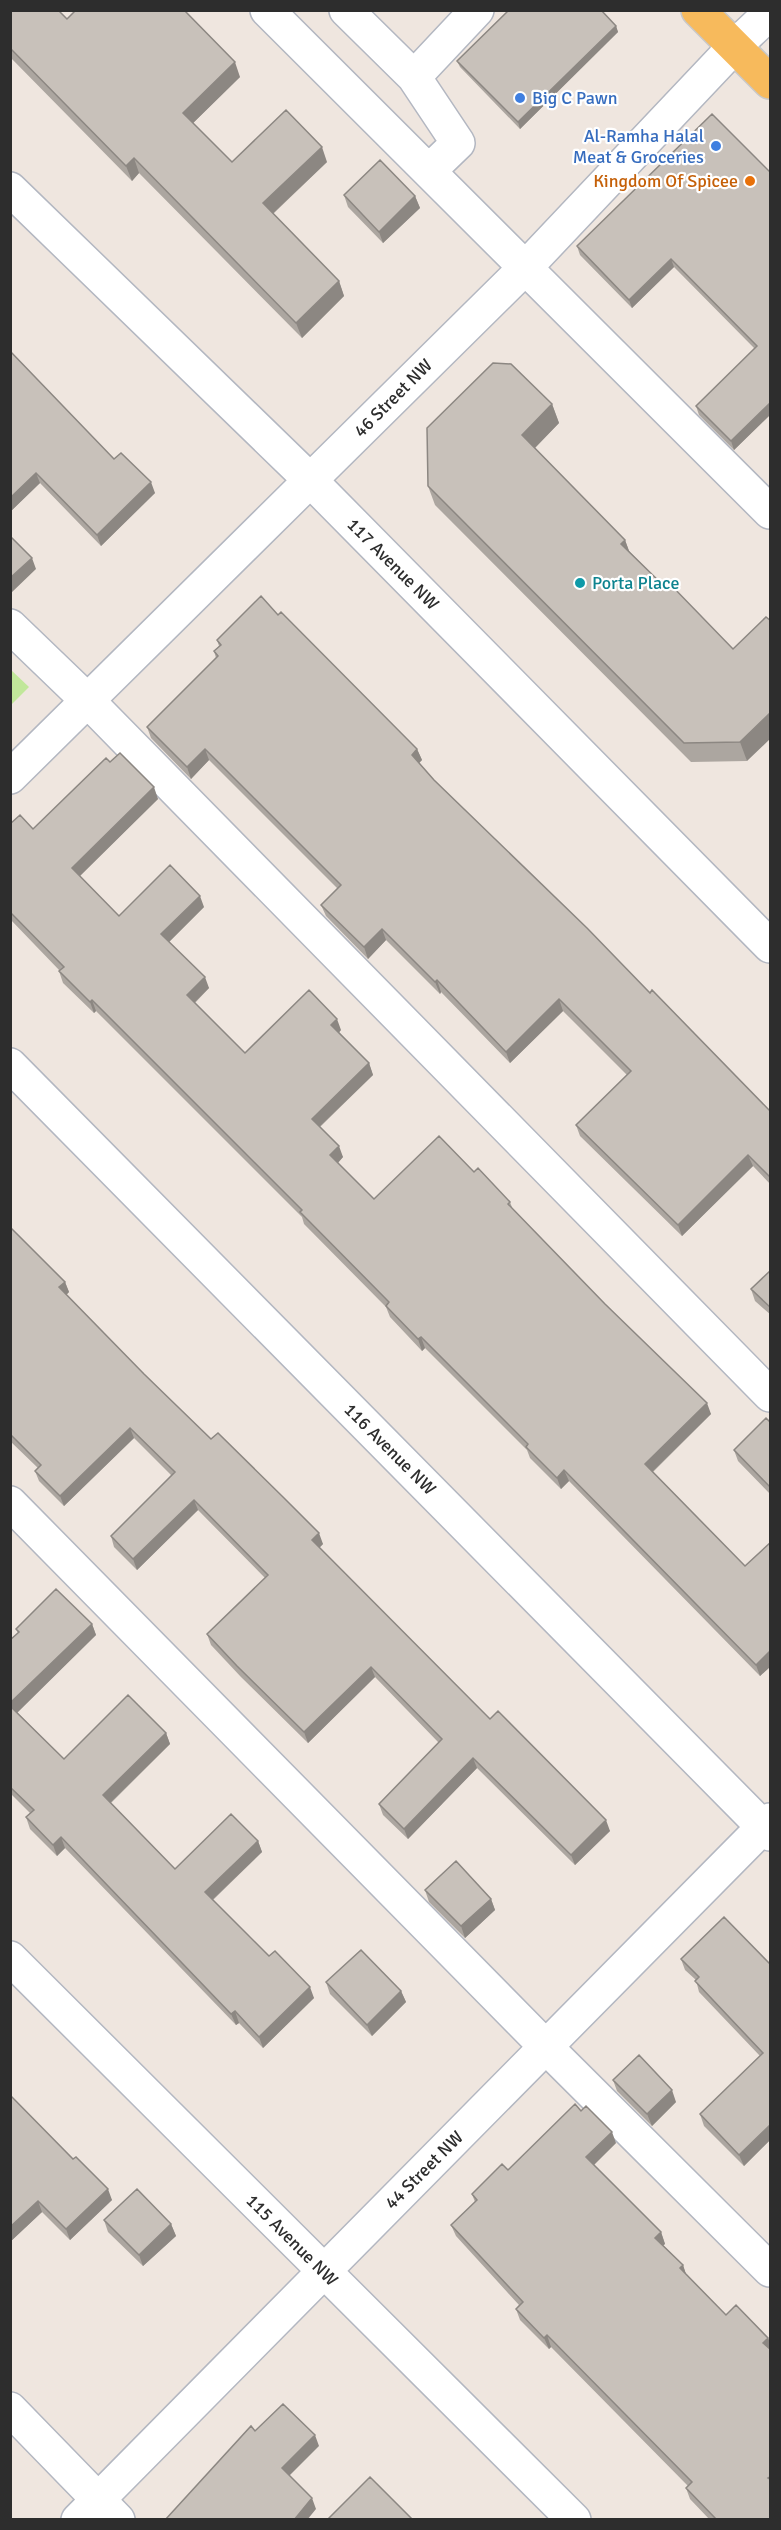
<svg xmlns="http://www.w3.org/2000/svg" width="781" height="2530" font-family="Signika,sans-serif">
	<rect width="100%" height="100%" fill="#efe6df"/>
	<!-- green -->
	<path fill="#c1e79a" d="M 10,669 L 29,687 L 11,705 L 10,705 Z"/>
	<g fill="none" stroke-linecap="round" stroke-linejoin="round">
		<!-- minor casing -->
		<g stroke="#b3b7c1" stroke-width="36">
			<path id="minor" d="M 267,10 L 770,512
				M 346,10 L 414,77 L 458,143 L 429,171
				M 414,77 L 477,10
				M 10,189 L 310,480 L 770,946
				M 10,626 L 88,701 L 770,1395
				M 10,777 L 526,267 L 734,47 L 770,13
				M 10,1065 L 770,1834
				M 10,1503 L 546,2047 L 770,2270
				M 10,1958 L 574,2520
				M 10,2409 L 118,2520
				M 78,2520 L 770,1820"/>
		</g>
		<!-- major casing -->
		<g stroke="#c8c8c8" stroke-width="36">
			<path id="major" d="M 698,10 L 770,82"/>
		</g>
		<!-- minor -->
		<use href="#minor" stroke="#fff" stroke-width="33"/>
		<!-- major -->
		<use href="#major" stroke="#f7ba5c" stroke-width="33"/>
	</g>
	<!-- wall -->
	<path fill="#aca6a0" d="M 10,10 L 67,19 L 240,77 L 193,123 L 232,162 L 327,162 L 273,214 L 339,281 L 344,296 L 302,338 L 139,173 L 132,181 L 10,57 Z
		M 616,26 L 618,32 L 520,129 L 460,67 L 457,61 Z
		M 712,114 L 771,414 L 734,450 L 699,415 L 696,406 L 755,349 L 674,267 L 632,308 L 580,255 L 577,246 Z
		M 344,195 L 415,196 L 420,208 L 383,243 L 348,207 Z
		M 10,351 L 114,459 L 155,493 L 101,546 L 40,483 L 10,512 Z
		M 552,404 L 559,423 L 535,448 L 625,540 L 629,551 L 666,588 L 733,649 L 747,761 L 691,762 L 435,505 L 428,486 Z
		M 278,615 L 417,749 L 422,760 L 419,763 L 434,780 L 771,1112 L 771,1185 L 753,1166 L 682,1236 L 580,1136 L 576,1125 L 627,1075 L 563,1011 L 510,1063 L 441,992 L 440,994 L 386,940 L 368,959 L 326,916 L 321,905 L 338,889 L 209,760 L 191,779 L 151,738 L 147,727 L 216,658 L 214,651 L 219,646 L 217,640 Z
		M 110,762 L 158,799 L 79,876 L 119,916 L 204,907 L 169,942 L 209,988 L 195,1003 L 245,1053 L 341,1030 L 339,1032 L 369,1063 L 373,1075 L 320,1127 L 343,1157 L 338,1163 L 374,1199 L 474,1172 L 510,1202 L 513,1210 L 711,1414 L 653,1472 L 745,1566 L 771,1542 L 771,1666 L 760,1676 L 569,1481 L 561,1489 L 530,1458 L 527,1450 L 425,1348 L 422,1351 L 390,1317 L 386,1307 L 304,1224 L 302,1217 L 96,1011 L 94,1013 L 63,983 L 59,971 L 60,971 L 10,919 L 10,824 L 33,829 Z
		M 10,1227 L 65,1282 L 69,1292 L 66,1295 L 144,1374 L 211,1439 L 323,1544 L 319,1548 L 490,1719 L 610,1831 L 575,1865 L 477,1768 L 408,1839 L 383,1815 L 379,1804 L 439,1743 L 375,1677 L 308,1743 L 241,1677 L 211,1645 L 207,1634 L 265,1578 L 198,1510 L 137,1570 L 114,1547 L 111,1536 L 172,1476 L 134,1438 L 64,1506 L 39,1481 L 35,1471 L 38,1468 L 10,1441 Z
		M 771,1270 L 771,1315 L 755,1301 L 751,1289 Z
		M 771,1423 L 771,1495 L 738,1461 L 734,1450 Z
		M 92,1624 L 96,1635 L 17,1712 L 64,1759 L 166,1733 L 170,1744 L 111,1803 L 175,1869 L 258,1841 L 262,1852 L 213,1900 L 269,1956 L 314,1998 L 263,2048 L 239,2023 L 236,2025 L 65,1848 L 57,1856 L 30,1829 L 26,1817 L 30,1813 L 10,1793 L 10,1640 L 18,1633 L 16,1629 Z
		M 425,1890 L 491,1899 L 495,1910 L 465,1938 L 429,1902 Z
		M 681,1959 L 771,1965 L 771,2139 L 744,2166 L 704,2126 L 700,2114 L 760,2056 L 699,1992 L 696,1980 L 685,1970 Z
		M 326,1982 L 401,1991 L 406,2002 L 372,2036 L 330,1994 Z
		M 613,2080 L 676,2102 L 652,2126 L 617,2091 Z
		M 10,2095 L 112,2200 L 70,2240 L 42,2212 L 10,2242 Z
		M 616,2143 L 593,2165 L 661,2232 L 665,2244 L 663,2245 L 683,2265 L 686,2275 L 726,2315 L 768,2338 L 771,2344 L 771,2520 L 710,2520 L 690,2499 L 686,2488 L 688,2486 L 551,2347 L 549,2349 L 520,2320 L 516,2309 L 519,2305 L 456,2236 L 451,2225 L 475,2202 L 472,2194 L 508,2170 Z
		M 104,2220 L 171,2224 L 176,2236 L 143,2266 L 108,2232 Z"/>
	<!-- shaded-wall -->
	<path fill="#8c8782" d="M 616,26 L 618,32 L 520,129 L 518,122 Z
		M 235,62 L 240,77 L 188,128 L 183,113 Z
		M 322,147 L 327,162 L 268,218 L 263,203 Z
		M 134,158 L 139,173 L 132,181 L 126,166 Z
		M 415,196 L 420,208 L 383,243 L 379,232 Z
		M 671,259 L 674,267 L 632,308 L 629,300 Z
		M 339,281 L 344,296 L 302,338 L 296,323 Z
		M 771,402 L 771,414 L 734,450 L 731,441 Z
		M 552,404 L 559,423 L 529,454 L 522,435 Z
		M 36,473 L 40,483 L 10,512 L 10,498 Z
		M 151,482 L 155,493 L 101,546 L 97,535 Z
		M 625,540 L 632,559 L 621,544 Z
		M 32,558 L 36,569 L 10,594 L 10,578 Z
		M 771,712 L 771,738 L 747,761 L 740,742 Z
		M 205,749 L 209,760 L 191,779 L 187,767 Z
		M 417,749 L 422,760 L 416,766 L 412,755 Z
		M 154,787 L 158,799 L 76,880 L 72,868 Z
		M 200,896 L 204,907 L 166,945 L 161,934 Z
		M 382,929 L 386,940 L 368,959 L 364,947 Z
		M 205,977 L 209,988 L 191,1006 L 187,995 Z
		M 437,980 L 441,992 L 440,994 L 435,982 Z
		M 559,999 L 563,1011 L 510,1063 L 506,1052 Z
		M 92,1000 L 96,1011 L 94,1013 L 90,1002 Z
		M 337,1019 L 341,1030 L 336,1036 L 331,1025 Z
		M 369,1063 L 373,1075 L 316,1130 L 312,1119 Z
		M 339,1146 L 343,1157 L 334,1167 L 330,1155 Z
		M 748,1155 L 753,1166 L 682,1236 L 678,1225 Z
		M 65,1282 L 69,1292 L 63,1298 L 59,1287 Z
		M 421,1337 L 425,1348 L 422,1351 L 418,1339 Z
		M 707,1403 L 711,1414 L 649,1475 L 645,1464 Z
		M 130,1428 L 134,1438 L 64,1506 L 60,1496 Z
		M 564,1470 L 569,1481 L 561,1489 L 557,1478 Z
		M 194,1500 L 198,1510 L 137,1570 L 133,1559 Z
		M 319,1533 L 323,1544 L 316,1551 L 312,1540 Z
		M 92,1624 L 96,1635 L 14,1716 L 10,1707 L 10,1703 Z
		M 771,1650 L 771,1666 L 760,1676 L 756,1665 Z
		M 371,1667 L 375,1677 L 308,1743 L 304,1732 Z
		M 166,1733 L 170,1744 L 107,1806 L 103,1795 Z
		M 473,1758 L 477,1768 L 408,1839 L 404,1829 Z
		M 606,1820 L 610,1831 L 575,1865 L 571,1855 Z
		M 61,1837 L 65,1848 L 57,1856 L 53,1845 Z
		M 258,1841 L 262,1852 L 209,1903 L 205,1892 Z
		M 491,1899 L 495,1910 L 465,1938 L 461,1926 Z
		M 310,1987 L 314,1998 L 263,2048 L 259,2037 Z
		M 401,1991 L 406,2002 L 372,2036 L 367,2025 Z
		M 235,2011 L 239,2023 L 236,2025 L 231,2014 Z
		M 672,2090 L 676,2102 L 652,2126 L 647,2114 Z
		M 771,2124 L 771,2139 L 744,2166 L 739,2155 Z
		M 612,2132 L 616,2143 L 590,2169 L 586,2157 Z
		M 108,2189 L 112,2200 L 70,2240 L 66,2229 Z
		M 38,2201 L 42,2212 L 10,2242 L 10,2227 Z
		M 171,2224 L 176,2236 L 143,2266 L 139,2255 Z
		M 661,2232 L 665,2244 L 659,2249 L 655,2238 Z
		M 683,2265 L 687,2277 L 680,2268 Z
		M 547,2335 L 551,2347 L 549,2349 L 544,2338 Z
		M 768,2338 L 771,2344 L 771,2351 L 763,2343 Z
		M 315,2435 L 319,2446 L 286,2479 L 282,2468 Z
		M 312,2498 L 316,2509 L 307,2520 L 294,2520 Z"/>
	<!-- building -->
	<path fill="#c8c1ba" stroke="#8c8782" stroke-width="1.5" d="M 10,10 L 58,10 L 67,19 L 76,10 L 184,10 L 235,62 L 183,113 L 232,162 L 286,110 L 322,147 L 263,203 L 339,281 L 296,323 L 134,158 L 126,166 L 10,48 Z
		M 509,10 L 601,10 L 616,26 L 518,122 L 457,61 Z
		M 712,114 L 771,173 L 771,402 L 731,441 L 696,406 L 757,346 L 671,259 L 629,300 L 577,246 Z
		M 380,160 L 415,196 L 379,232 L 344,195 Z
		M 10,351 L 114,459 L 121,453 L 151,482 L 97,535 L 36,473 L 10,498 Z
		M 493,363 L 511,364 L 552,404 L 522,435 L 625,540 L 621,544 L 666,588 L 670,584 L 733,649 L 766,617 L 771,621 L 771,712 L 740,742 L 684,743 L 428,486 L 427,428 Z
		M 10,536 L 32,558 L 10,578 Z
		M 261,596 L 278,615 L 281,612 L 417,749 L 412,755 L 434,780 L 587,928 L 650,993 L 652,990 L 771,1112 L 771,1178 L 748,1155 L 678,1225 L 576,1125 L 631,1071 L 559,999 L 506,1052 L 437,980 L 435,982 L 382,929 L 364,947 L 321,905 L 341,885 L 205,749 L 187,767 L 147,727 L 218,656 L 214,651 L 221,645 L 217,640 Z
		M 120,753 L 154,787 L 72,868 L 119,916 L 170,865 L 200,896 L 161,934 L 205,977 L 187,995 L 245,1053 L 309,990 L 337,1019 L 331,1025 L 369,1063 L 312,1119 L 339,1146 L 330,1155 L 374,1199 L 439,1136 L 474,1172 L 478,1168 L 510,1202 L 508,1204 L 605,1304 L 707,1403 L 645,1464 L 745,1566 L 771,1542 L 771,1650 L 756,1665 L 564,1470 L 557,1478 L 526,1447 L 528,1444 L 421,1337 L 418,1339 L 386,1306 L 389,1302 L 300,1212 L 302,1210 L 92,1000 L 90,1002 L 59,971 L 64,967 L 10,912 L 10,824 L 20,815 L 33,829 L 106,758 L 110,762 Z
		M 10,1227 L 65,1282 L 59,1287 L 144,1374 L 211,1439 L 218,1433 L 283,1497 L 319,1533 L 312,1540 L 490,1719 L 498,1711 L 606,1820 L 571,1855 L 473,1758 L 404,1829 L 379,1804 L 442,1739 L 371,1667 L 304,1732 L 237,1666 L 207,1634 L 268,1575 L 194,1500 L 133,1559 L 111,1536 L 175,1472 L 130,1428 L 60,1496 L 35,1471 L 41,1465 L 10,1434 Z
		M 771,1270 L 771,1308 L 751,1289 Z
		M 766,1418 L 771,1423 L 771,1488 L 734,1450 Z
		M 56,1589 L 92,1624 L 10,1703 L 10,1640 L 19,1632 L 16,1629 Z
		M 128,1695 L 166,1733 L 103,1795 L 175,1869 L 231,1814 L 258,1841 L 205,1892 L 269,1956 L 275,1951 L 310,1987 L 259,2037 L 235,2011 L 231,2014 L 61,1837 L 53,1845 L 26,1817 L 34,1810 L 10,1787 L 10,1706 L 64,1759 Z
		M 456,1861 L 491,1899 L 461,1926 L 425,1890 Z
		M 724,1917 L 771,1965 L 771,2124 L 739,2155 L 700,2114 L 763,2053 L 695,1981 L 699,1977 L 681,1959 Z
		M 361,1950 L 401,1991 L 367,2025 L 326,1982 Z
		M 639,2055 L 672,2090 L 647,2114 L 613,2080 Z
		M 10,2095 L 73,2159 L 76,2157 L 108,2189 L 66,2229 L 38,2201 L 10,2227 Z
		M 575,2104 L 581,2111 L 586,2106 L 612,2132 L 586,2157 L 661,2232 L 655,2238 L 683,2265 L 680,2268 L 726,2315 L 736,2305 L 768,2338 L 763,2343 L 771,2350 L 771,2476 L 768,2478 L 771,2480 L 771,2520 L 717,2520 L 686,2488 L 692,2482 L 547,2335 L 544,2338 L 516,2309 L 523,2302 L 451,2225 L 477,2200 L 472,2194 L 502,2164 L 508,2170 Z
		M 137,2189 L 171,2224 L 139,2255 L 104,2220 Z
		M 283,2404 L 315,2435 L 282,2468 L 312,2498 L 294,2520 L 165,2520 L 251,2426 L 255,2431 Z
		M 370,2477 L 413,2520 L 327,2520 Z"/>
	<!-- markers -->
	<g fill="#3f7fe0" stroke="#fff" stroke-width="2">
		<circle cx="520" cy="98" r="6"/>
		<circle cx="716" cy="146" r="6"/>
	</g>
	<circle fill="#e8710a" stroke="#fff" stroke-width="2" cx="750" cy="181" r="6"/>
	<circle fill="#0f9aa8" stroke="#fff" stroke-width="2" cx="580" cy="583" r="6"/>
	<g text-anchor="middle" stroke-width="4.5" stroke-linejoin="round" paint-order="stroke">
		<!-- shop labels -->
		<g font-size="18" fill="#366cbe" stroke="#fff" text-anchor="start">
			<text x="532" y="104">Big C Pawn</text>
			<text x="704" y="142" text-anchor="end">Al-Ramha Halal<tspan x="704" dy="21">Meat &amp; Groceries</tspan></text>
		</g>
		<!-- food labels -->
		<g font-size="18" fill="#c56008" stroke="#fff" text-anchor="end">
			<text x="738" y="187">Kingdom Of Spicee</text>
		</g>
		<!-- street labels -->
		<g font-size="18" fill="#2d2d2d" stroke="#fff">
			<text transform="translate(393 398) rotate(-45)" y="6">46 Street NW</text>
			<text transform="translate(393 564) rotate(45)" y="6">117 Avenue NW</text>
			<text transform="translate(390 1449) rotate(45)" y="6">116 Avenue NW</text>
			<text transform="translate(424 2170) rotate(-45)" y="6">44 Street NW</text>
			<text transform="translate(292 2240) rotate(45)" y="6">115 Avenue NW</text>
		</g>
		<!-- culture labels -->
		<g font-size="18" fill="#0d838f" stroke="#fff" text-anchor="start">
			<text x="592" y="589">Porta Place</text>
		</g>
	</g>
	<!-- border -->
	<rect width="781" height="2530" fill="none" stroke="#2d2d2d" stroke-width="24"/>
</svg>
